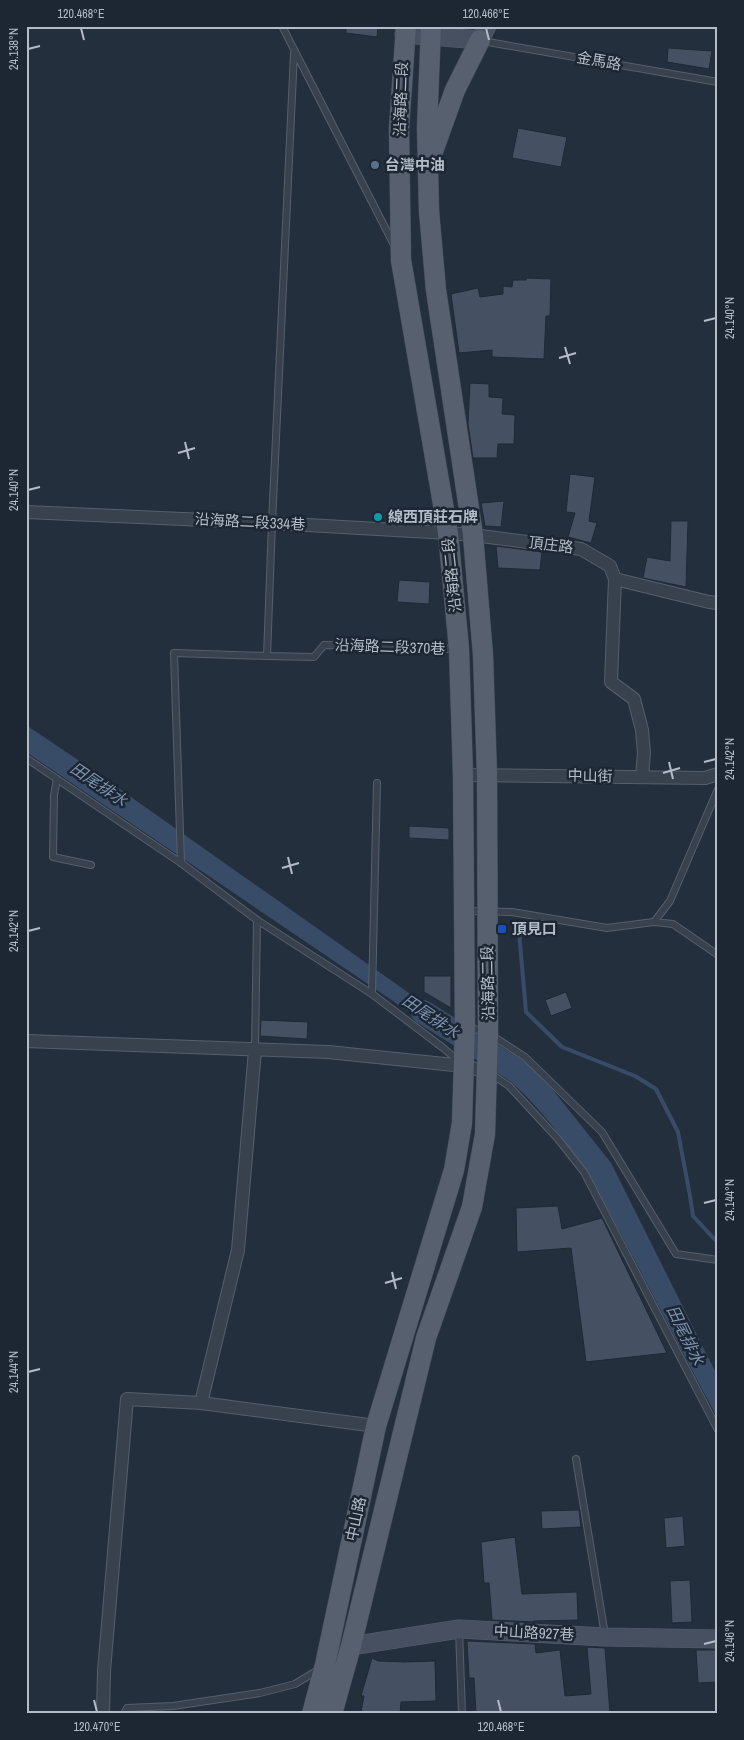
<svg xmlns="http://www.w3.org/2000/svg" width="744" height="1740" font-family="'Archivo Narrow','Noto Sans TC',sans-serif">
	<rect width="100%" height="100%" fill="#242f3e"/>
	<!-- water -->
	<path fill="#394c67" d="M 26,725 L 87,766 L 416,998 L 450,1019 L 449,1039 L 26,752 Z
		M 503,1052 L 528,1066 L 549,1085 L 611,1163 L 718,1377 L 718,1419 C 692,1371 667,1322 642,1274 C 604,1201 567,1129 503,1075 Z"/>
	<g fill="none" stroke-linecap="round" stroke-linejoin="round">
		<!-- stream -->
		<path stroke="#394c67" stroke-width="4" d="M 519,932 L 526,1012 L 562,1047 L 635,1076 L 656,1089 L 678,1132 L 690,1196 L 693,1216 L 718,1243"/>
		<!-- river -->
		<path stroke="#394c67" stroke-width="24" d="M 423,1012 L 530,1079"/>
	</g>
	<!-- building -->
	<path fill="#455162" stroke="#1f2835" d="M 346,26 L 378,26 L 377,37 L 346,33 Z
		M 668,48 L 712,51 L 709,69 L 667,62 Z
		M 518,128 L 567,137 L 561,167 L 512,158 Z
		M 526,278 L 551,279 L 550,316 L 546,316 L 544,359 L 492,357 L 492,350 L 459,353 L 451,294 L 478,288 L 480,297 L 503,294 L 503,286 L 512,287 L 513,280 L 526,280 Z
		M 470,383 L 489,384 L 489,397 L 503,398 L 502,414 L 515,415 L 514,444 L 498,444 L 497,458 L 473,458 L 468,424 Z
		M 570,474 L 595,477 L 589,521 L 597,523 L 591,543 L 568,537 L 575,513 L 566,512 Z
		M 504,501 L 501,527 L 485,526 L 481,503 Z
		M 671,521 L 688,521 L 686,587 L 643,578 L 647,557 L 670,561 Z
		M 496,546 L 542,552 L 540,570 L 498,568 Z
		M 399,580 L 430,582 L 429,604 L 397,602 Z
		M 409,826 L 449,828 L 449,840 L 409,838 Z
		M 424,976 L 451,976 L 451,1008 L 424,992 Z
		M 566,992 L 572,1008 L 551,1016 L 545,1000 Z
		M 261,1020 L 308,1022 L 307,1039 L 260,1036 Z
		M 558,1206 L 562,1229 L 602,1218 L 667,1353 L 586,1362 L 571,1248 L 517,1252 L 516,1208 Z
		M 579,1510 L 581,1527 L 542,1529 L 541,1511 Z
		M 683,1516 L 685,1546 L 666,1548 L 664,1518 Z
		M 515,1537 L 522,1594 L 577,1592 L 578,1620 L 533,1621 L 534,1622 L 492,1620 L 489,1583 L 484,1583 L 481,1542 Z
		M 690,1580 L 692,1622 L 672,1623 L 670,1581 Z
		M 467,1641 L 535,1644 L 536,1653 L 560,1650 L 565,1696 L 591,1694 L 587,1647 L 605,1648 L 610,1714 L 476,1714 L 474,1678 L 469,1678 Z
		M 696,1650 L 718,1650 L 718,1682 L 698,1683 Z
		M 372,1658 L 378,1661 L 404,1662 L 435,1661 L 436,1701 L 401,1702 L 400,1714 L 368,1714 L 361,1712 L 364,1696 L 361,1696 Z"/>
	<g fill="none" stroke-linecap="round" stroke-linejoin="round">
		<!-- lane casing -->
		<g stroke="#565f6c" stroke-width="8">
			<path id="lane" d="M 282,26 L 394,245
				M 482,41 L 718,82
				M 267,656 L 314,657 L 324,645 L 455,649
				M 26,758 L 181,863 L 257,920 L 372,994 L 442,1047 L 461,1063
				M 57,779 L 54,795 L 53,857 L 91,865
				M 181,863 L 174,653 L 267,656 L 272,523 L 294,53
				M 467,911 L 512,912 L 607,928 L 654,922 L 673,924 L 718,955
				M 654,922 L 670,901 L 718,789
				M 372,994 L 377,783
				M 468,1027 L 488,1033 L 525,1057 L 602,1132 L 676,1254 L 718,1260
				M 255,1050 L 257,920
				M 491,1074 L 509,1086 L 558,1139 L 584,1172 L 718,1430
				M 576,1459 L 605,1635
				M 459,1630 L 462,1714
				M 124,1714 L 127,1708 L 173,1706 L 260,1693 L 295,1684 L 318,1670"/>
		</g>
		<!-- street casing -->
		<g stroke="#565f6c" stroke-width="14">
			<path id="street" d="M 26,512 L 272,523 L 448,533 L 473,535 L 581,549 L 610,566 L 615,579 L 611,682 L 634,699 L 642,730 L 644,753 L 642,777
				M 615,579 L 709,602 L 718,603
				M 463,775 L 705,778 L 718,774
				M 26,1041 L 328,1052 L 464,1066 L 487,1072
				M 201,1403 L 238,1250 L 255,1050
				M 103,1714 L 104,1671 L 127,1399 L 201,1403 L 376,1426"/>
		</g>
		<!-- secondary casing -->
		<g stroke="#565f6c" stroke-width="19">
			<path id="secondary" d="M 404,34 L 480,40 L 487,26
				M 351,1646 L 459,1629 L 605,1637 L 718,1639"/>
		</g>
		<!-- primary casing -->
		<g stroke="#414a57" stroke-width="21">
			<path id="primary" d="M 432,154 L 455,90 L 480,40
				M 312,1714 L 325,1665 L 376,1426 L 454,1170 L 462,1123 L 465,1026 L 463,775 L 459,649 L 448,533 L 401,260 L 399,129 L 406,26
				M 332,1714 L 351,1646 L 426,1338 L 472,1207 L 485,1134 L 488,1033 L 487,775 L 483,655 L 473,535 L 436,290 L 429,211 L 427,128 L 431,26"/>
		</g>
		<!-- lane -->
		<use href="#lane" stroke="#38414e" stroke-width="6"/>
		<!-- street -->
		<use href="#street" stroke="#38414e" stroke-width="12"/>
		<!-- secondary -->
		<use href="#secondary" stroke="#465061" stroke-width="18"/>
		<!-- primary -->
		<use href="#primary" stroke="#56606e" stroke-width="20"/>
	</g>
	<!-- ticks -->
	<path fill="none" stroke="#b4bcc9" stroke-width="2" d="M 81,28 L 84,40M 486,28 L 489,40M 28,49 L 40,46M 704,321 L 716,318M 565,347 L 570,364M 559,358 L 576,353M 185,442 L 189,459M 178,453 L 195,448M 28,490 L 40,487M 669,762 L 673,779M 704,762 L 716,759M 663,773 L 680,768M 288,857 L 292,874M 282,868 L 299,863M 28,931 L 40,928M 704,1203 L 716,1200M 392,1272 L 396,1289M 385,1283 L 402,1278M 28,1372 L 40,1369M 704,1644 L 716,1641M 94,1700 L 97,1712M 498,1700 L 501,1712"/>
	<!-- markers -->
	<circle fill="#5c6f8a" stroke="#1d2633" stroke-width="2" cx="375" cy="165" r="5"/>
	<circle fill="#0f9aa8" stroke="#1d2633" stroke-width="2" cx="378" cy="517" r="5"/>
	<rect fill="#1a4fb4" stroke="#1d2633" stroke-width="2" x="497" y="924" width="10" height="10" rx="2.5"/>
	<g text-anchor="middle" stroke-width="5" stroke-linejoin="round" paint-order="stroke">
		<!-- street labels -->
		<g font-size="15" fill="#b4bcc9" stroke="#1d2633">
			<text transform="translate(599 61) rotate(10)" y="5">金馬路</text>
			<text transform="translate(401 99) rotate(-88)" y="5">沿海路二段</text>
			<text transform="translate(250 522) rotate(3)" y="5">沿海路二段334巷</text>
			<text transform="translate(551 545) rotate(7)" y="5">頂庄路</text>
			<text transform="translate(452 575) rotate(-96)" y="5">沿海路二段</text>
			<text transform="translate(390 647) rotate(2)" y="5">沿海路二段370巷</text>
			<text transform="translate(590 776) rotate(1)" y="5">中山街</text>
			<text transform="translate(488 983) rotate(-91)" y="5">沿海路二段</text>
			<text transform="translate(356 1519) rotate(-78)" y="5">中山路</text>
			<text transform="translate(534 1633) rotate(3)" y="5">中山路927巷</text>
		</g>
		<!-- poi labels -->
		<g font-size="15" font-weight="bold" fill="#b4bcc9" stroke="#1d2633" text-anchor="start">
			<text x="385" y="170">台灣中油</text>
			<text x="388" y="522">線西頂莊石牌</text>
			<text x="512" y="934">頂見口</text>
		</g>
		<!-- water labels -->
		<g font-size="16" font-style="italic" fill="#7c92b1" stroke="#1d2633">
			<text transform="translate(99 784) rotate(34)" y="6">田尾排水</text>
			<text transform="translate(431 1016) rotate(34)" y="6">田尾排水</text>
			<text transform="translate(686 1335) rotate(64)" y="6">田尾排水</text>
		</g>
	</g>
	<!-- border -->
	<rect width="744" height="1740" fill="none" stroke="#1d2633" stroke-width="55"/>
	<rect x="28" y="28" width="688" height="1684" fill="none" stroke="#b4bcc9" stroke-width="2"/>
	<g font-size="12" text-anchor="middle" fill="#b4bcc9">
		<text x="81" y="18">120.468°E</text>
		<text x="486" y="18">120.466°E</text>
		<text transform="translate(14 49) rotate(-90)" y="4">24.138°N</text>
		<text transform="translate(730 318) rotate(-90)" y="4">24.140°N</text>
		<text transform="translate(14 490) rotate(-90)" y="4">24.140°N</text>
		<text transform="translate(730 759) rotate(-90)" y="4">24.142°N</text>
		<text transform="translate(14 931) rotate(-90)" y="4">24.142°N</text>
		<text transform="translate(730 1200) rotate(-90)" y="4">24.144°N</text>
		<text transform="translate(14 1372) rotate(-90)" y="4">24.144°N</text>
		<text transform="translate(730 1641) rotate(-90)" y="4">24.146°N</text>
		<text x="97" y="1731">120.470°E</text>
		<text x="501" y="1731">120.468°E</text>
	</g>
</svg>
